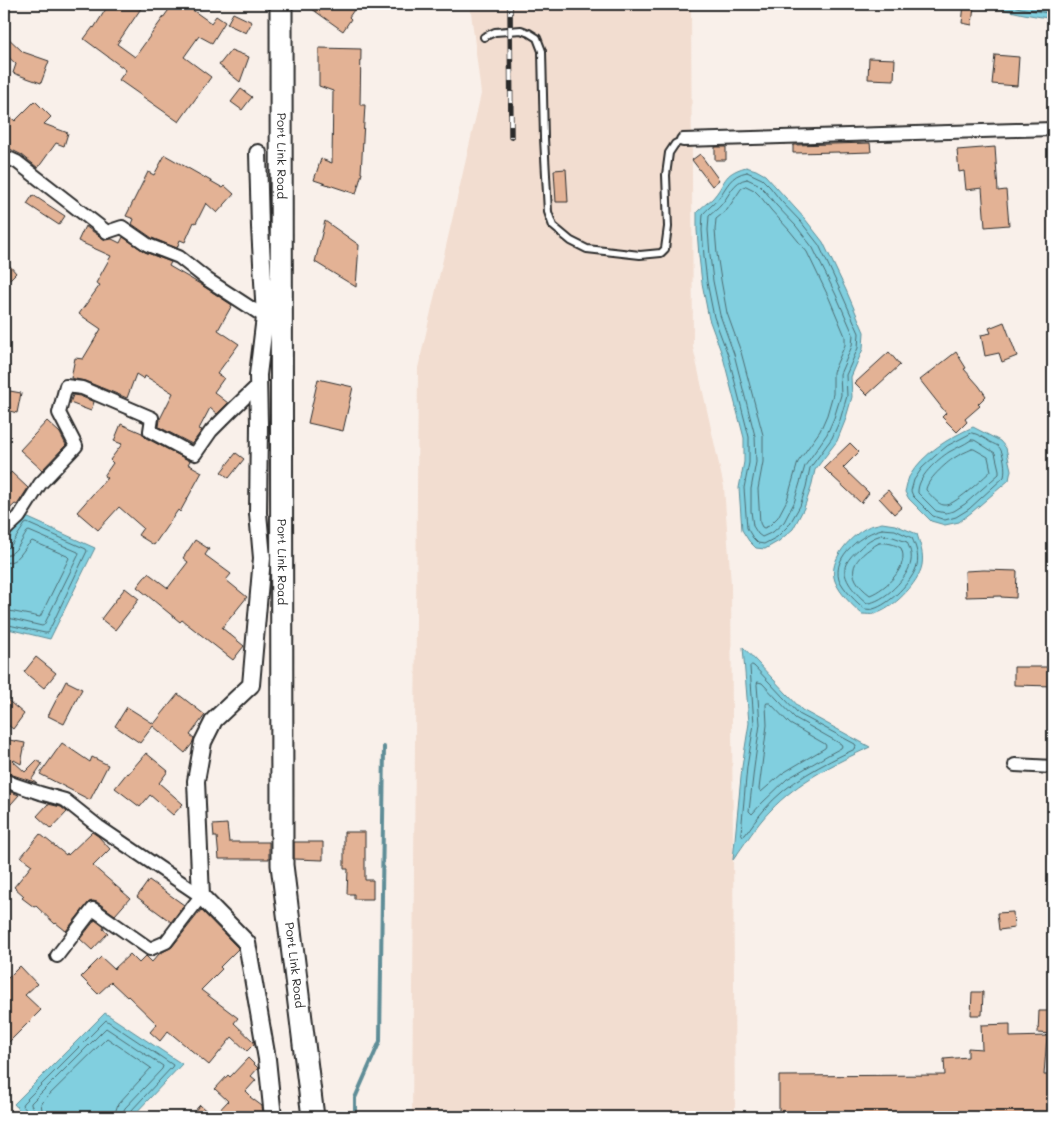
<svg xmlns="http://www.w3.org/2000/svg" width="1057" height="1121" font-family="Mali,sans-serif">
	<rect width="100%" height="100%" fill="#f9f0ea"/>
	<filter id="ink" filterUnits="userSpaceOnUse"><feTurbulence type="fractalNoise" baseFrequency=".02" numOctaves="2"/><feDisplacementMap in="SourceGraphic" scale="10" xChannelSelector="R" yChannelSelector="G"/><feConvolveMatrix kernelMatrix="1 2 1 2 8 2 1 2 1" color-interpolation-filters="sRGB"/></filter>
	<g filter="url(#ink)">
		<!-- built -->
		<path fill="#f2ddd0" d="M 470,4 L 691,4 L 693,347 L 724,487 L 731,584 L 735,1117 L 412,1117 L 418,368 L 481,94 Z"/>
		<!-- water -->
		<path fill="#81cfdf" stroke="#5f8d97" d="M 978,4 L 1053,4 L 1053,19 L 1024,14 Z
			M 746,167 L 756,170 L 765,175 L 805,219 L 823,242 L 846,290 L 864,332 L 863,349 L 851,377 L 852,397 L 845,421 L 837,441 L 815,470 L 811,488 L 804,508 L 793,529 L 779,541 L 765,549 L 756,548 L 749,541 L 742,530 L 739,488 L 744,462 L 744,438 L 723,357 L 709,319 L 702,283 L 699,256 L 697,230 L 697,212 C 702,207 707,203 712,199 C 727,183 721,174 746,167 Z
			M 973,427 L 1000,441 L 1006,448 L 1011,470 L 1009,480 L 972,512 L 959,522 L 945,525 L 931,521 L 909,499 L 905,492 C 906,488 907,482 909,477 C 923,453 949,438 973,427 Z
			M 24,516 L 95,548 L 50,639 L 4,628 L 4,547 Z
			M 882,523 L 895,525 L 917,534 C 920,544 924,554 922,565 C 919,583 892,610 874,614 C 871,615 866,614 862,614 C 852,605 840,594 835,581 C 827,560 852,534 870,526 C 874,525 878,524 882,523 Z
			M 743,647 L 802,710 L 870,747 C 834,764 798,781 770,811 C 757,824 744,845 733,860 L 742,767 L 749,723 Z
			M 105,1013 L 182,1064 L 132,1117 L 26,1117 L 14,1104 Z"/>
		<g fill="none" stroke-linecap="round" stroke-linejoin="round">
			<!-- shore -->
			<path stroke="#4d6d73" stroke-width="1" d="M 1004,4 L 1025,9 L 1053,14
				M 747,172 L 762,179 L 770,187 L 781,201 L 801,222 L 819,245 L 841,292 L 859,333 L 858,348 L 846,375 L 847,396 L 840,420 L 832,438 L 810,468 L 806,487 L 800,506 L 789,525 L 777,537 L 764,544 L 758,543 L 753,538 L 747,528 L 744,488 L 749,463 L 749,437 L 728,355 L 714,317 L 707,282 L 704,256 L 702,230 L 703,214 C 707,209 713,205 718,199 C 727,187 730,175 747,172 Z
				M 747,179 L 758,184 L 765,191 L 776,205 L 796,226 L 813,248 L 836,295 L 853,334 L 852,346 L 840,374 L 841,395 L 834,418 L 827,434 L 805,466 L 794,503 L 784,522 L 773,532 L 762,537 L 758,534 L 753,526 L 751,511 L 751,489 L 756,462 L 755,436 L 734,354 L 720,315 L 713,281 L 710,255 L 708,230 L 709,216 C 713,212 718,209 721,205 C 730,195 733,181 747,179 Z
				M 746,186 L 754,190 L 760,196 L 771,210 L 790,231 L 807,252 L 829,298 L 845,336 L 845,345 L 833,372 L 833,394 L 827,415 L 820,431 L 798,462 L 787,500 L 778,517 L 769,526 L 764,528 L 762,527 L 760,523 L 758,489 L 763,462 L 763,435 L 741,352 L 727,313 L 721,280 L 717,254 L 715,230 L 716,219 L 727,210 L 741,189 Z
				M 972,433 C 978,434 982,437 987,440 C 990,443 995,444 998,446 C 1004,451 1006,470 1004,477 L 969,509 L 956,517 L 945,520 L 933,516 L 913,496 L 911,491 L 914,480 L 922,468 L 935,456 L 947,446 Z
				M 971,440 L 974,440 L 976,441 L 995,453 L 999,470 L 999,474 L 965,504 L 954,511 L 946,513 L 936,511 L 918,493 C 917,477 937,460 949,452 C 956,448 964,445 971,440 Z
				M 972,449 L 974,449 L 988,457 L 991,471 C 983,478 953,507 944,505 C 938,505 931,495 926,490 C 926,481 946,463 954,458 C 960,454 966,452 972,449 Z
				M 882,529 L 895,530 L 912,538 C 916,547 919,555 917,565 C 913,581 889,605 873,609 C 872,610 866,609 865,609 C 857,603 843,589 839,579 C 832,556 863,533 882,529 Z
				M 882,535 L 893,537 L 907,542 C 910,549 912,554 911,561 C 909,577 883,603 867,603 C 857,595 840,578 846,564 C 849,558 854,553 859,549 C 866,542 873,537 882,535 Z
				M 879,543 C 886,542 894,544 901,548 C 910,566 886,589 870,595 C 842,574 853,558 879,543 Z
				M 4,549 L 10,547 L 25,524 L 27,523 L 86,549 L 87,551 L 48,633 L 45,633 L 4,624
				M 4,556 C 16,555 21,541 27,532 L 29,531 L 78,552 L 79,554 L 44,625 L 42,626 L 4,617
				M 4,563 C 21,562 21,550 32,541 L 67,556 L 69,558 L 40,617 L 4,610
				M 752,665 L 754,666 L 799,714 L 855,744 L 856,746 L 855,749 C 823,764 787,782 764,810 C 757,818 751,827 745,835 L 743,836 L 741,833 L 747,767 L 754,724 L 750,667 Z
				M 758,682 L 762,683 L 795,718 L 841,744 L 842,746 L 841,748 L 828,755 L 787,779 L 761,804 L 753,813 L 752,814 L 749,811 L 754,768 L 760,724 L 757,685 Z
				M 767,703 L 770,703 L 790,724 L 825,744 L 826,746 L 825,748 L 783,773 L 761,792 L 759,789 L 767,725 L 766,705 Z
				M 30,1117 L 29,1113 L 22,1105 L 23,1103 L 106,1020 L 173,1065 L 172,1067 L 130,1112 L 128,1117
				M 36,1117 L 35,1111 L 31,1105 L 31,1103 L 106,1028 L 163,1066 L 162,1069 L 125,1108 L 123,1112 L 122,1117
				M 43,1117 L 41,1103 L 107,1038 L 151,1068 L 118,1104 L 116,1110 L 115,1117"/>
			<!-- stream -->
			<path stroke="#5f8d97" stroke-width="4" d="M 355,1117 L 355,1098 L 380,1041 L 384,747"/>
		</g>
		<!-- building -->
		<path fill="#e3b295" stroke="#2b2b2b" d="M 109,4 L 144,4 L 117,44 L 135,57 L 173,4 L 184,4 L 211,23 L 216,16 L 225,22 L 212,43 L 199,36 L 184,57 L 211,77 L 179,122 L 119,80 L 126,70 L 84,39 L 93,27 L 94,28 Z
			M 305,4 L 358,4 L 349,17 L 351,19 L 343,31 Z
			M 964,5 L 974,6 L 972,25 L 962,23 Z
			M 233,13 L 252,22 L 246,33 L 227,24 Z
			M 4,34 L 23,52 L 49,61 L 41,83 L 13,73 L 16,64 L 4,53 Z
			M 319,48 L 361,49 L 360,105 L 365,105 L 361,173 L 362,173 L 356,194 L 314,180 L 321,159 L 332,163 L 333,91 L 319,86 Z
			M 231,50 L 249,57 L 240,82 L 219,65 Z
			M 995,55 L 1019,57 L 1017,86 L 992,84 Z
			M 869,58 L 895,59 L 894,80 L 868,79 Z
			M 241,89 L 252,97 L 242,110 L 231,102 Z
			M 35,101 L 51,117 L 44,124 L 68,133 L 64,146 L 56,143 L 38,168 L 22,155 L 4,146 L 4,111 L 15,121 Z
			M 870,143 L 871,152 L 839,153 L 839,152 L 793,153 L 793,145 Z
			M 715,147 L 726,147 L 726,160 L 715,160 Z
			M 995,147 L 998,191 L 1006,190 L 1009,225 L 985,227 L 982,188 L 966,190 L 964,171 L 959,172 L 957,150 Z
			M 700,154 L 719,180 L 712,186 L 692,160 Z
			M 165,155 L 223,188 L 225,186 L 234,194 L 217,213 L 206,203 L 196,223 L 194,222 L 185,242 L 180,240 L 177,248 L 152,238 L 132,224 L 134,219 L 126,216 L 148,172 L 154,175 Z
			M 566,169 L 568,202 L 556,202 L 554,170 Z
			M 33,195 L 65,216 L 59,225 L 27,204 Z
			M 325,221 L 359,245 L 356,287 L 315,262 Z
			M 85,226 L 105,240 L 112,239 L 120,243 L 123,237 L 145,252 L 171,262 L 169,266 L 200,284 L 232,305 L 218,330 L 239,344 L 217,374 L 224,378 L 214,392 L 228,403 L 217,414 L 210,408 L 199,429 L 202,430 L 192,444 L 159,427 L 160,419 L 173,393 L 145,376 L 144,379 L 136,374 L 127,398 L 85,381 L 71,378 L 75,358 L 83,359 L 101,329 L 79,314 L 100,285 L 96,283 L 111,256 L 78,241 Z
			M 4,259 L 16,273 L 4,285 Z
			M 1004,322 L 1017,356 L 1002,362 L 999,353 L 985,356 L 981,335 L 991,333 L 989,328 Z
			M 889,352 L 900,365 L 867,395 L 855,383 Z
			M 956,352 L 966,368 L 964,369 L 979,386 L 986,396 L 978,404 L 980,406 L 965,419 L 967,422 L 957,432 L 942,417 L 946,413 L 920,380 Z
			M 318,379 L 353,387 L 343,431 L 308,423 Z
			M 10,391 L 21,393 L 17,413 L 6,410 Z
			M 73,395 L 80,396 L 94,402 L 91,411 L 70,403 Z
			M 47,421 L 60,433 L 66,445 L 42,470 L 20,450 Z
			M 121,424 L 142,433 L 146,438 L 190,461 L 188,464 L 202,472 L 180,512 L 178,510 L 154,545 L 138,535 L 143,528 L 119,507 L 98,530 L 77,512 L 107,478 L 104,476 L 113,463 L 110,460 L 122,444 L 114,441 Z
			M 850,443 L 859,452 L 843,468 L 869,493 L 861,503 L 831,475 L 824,468 Z
			M 236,453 L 244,459 L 229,478 L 221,472 Z
			M 11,472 L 28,488 L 17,505 L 15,504 L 4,514 L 4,481 Z
			M 888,490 L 902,507 L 894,514 L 879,498 Z
			M 195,540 L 209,549 L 205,555 L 231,574 L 226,580 L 247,597 L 222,628 L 244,646 L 233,660 L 182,620 L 180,622 L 137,587 L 148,573 L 168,588 L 188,562 L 183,558 Z
			M 984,570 L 1017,571 L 1016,598 L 1001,597 L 1001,596 L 966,597 L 965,571 Z
			M 125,588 L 139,599 L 115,630 L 101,619 Z
			M 36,657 L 56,673 L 44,688 L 24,672 Z
			M 1014,667 L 1053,667 L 1053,686 L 1014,685 Z
			M 66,681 L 82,689 L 64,724 L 48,716 Z
			M 178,694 L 205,715 L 190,735 L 194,738 L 192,744 L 185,753 L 153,726 L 140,743 L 115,726 L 127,707 L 154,724 Z
			M 4,697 L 24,714 L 13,729 L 4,722 Z
			M 4,739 L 25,743 L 21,764 L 14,760 L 13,761 L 25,772 L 37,760 L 42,764 L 32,779 L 37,783 L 4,772 Z
			M 62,743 L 90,762 L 92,757 L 108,765 L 90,800 L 40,774 Z
			M 146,753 L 168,771 L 159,783 L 183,804 L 173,815 L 150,795 L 140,807 L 115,788 L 127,773 L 128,774 Z
			M 8,791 L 19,795 L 4,812 L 4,795 Z
			M 48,804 L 61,807 L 67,812 L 51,829 L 37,816 Z
			M 227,824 L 229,842 L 269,842 L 269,859 L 219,859 L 217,837 L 214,837 L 213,825 Z
			M 92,832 L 98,836 L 110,849 L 93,866 L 130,898 L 115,915 L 97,902 L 93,901 L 89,902 L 66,931 L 56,923 L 55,924 L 36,906 L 34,907 L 22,898 L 24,896 L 14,887 L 32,865 L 21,857 L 40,834 L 66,855 L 67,853 L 68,855 Z
			M 344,832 L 365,832 L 365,880 L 373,880 L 373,899 L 354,899 L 354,894 L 347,894 L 348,869 L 344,869 Z
			M 294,842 L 323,842 L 323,860 L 294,859 Z
			M 149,880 L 184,905 L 171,922 L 137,897 Z
			M 201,910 L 238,948 L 238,949 L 220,967 L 222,969 L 201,990 L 238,1018 L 234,1023 L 254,1042 L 254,1044 L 247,1051 L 232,1037 L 209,1065 L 168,1031 L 160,1041 L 150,1032 L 157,1024 L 128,996 L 127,997 L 111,982 L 98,994 L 81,977 L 101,957 L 114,969 L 130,954 L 139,963 L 146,956 L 152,962 L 159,954 L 172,947 Z
			M 1013,912 L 1014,928 L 999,930 L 997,913 Z
			M 95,920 L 104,927 L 103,929 L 108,933 L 92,950 L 80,939 Z
			M 20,966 L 37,984 L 25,995 L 41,1010 L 4,1047 L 4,982 Z
			M 972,992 L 983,992 L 982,1015 L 971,1015 Z
			M 1039,1011 L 1053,1011 L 1053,1034 L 1038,1033 Z
			M 1010,1024 L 1010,1037 L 1047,1036 L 1044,1075 L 1053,1075 L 1053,1117 L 779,1117 L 779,1076 L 945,1075 L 944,1059 L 968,1057 L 968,1048 L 982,1049 L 981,1025 Z
			M 248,1058 L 258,1068 L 251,1076 L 256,1080 L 246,1091 L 251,1096 L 250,1097 L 262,1106 L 263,1115 L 261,1117 L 189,1117 L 200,1105 L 213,1117 L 228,1101 L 215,1089 L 228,1075 L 230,1077 Z"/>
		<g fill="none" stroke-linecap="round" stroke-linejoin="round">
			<!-- service casing -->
			<g stroke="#2b2b2b" stroke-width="10">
				<path id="service" d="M 484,37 L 495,32 L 521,30 L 529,33 L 537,38 L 542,51 L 544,138 L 548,212 L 553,226 L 571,241 L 587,249 L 640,255 L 661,253 L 665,249 L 668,227 L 666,175 L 669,153 L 675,144 L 683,140"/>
			</g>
			<!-- minor casing -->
			<g stroke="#2b2b2b" stroke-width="16">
				<path id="minor" d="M 683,140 L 1053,129
					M 4,156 L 17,162 L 107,232 L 122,227 L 148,245 L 179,257 L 208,280 L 265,317
					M 4,531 L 19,517 L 40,484 L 76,446 L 59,413 L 66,386 L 82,388 L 152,418 L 150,431 L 187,451 L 195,454 L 211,431 L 232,410 L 259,384
					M 1015,765 L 1053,767
					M 4,780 L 16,785 L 40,793 L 65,800 L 99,827 L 201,896 L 166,942 L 150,949 L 93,909 L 57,956"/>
			</g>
			<!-- tertiary casing -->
			<g stroke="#2b2b2b" stroke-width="20">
				<path id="tertiary" d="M 258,153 L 260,227 L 265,317 L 258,375 L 259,425 L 258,513 L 262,558 L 251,685 L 214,720 L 203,742 L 196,781 L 201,896 L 247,943 L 267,1059 L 273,1117"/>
			</g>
			<!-- trunk casing -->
			<g stroke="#2b2b2b" stroke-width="25">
				<g id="trunk">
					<path id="s1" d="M 281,4 L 282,865 L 313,1117"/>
				</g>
			</g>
			<!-- service -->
			<use href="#service" stroke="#fff" stroke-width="6"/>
			<!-- minor -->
			<use href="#minor" stroke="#fff" stroke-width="12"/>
			<!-- tertiary -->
			<use href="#tertiary" stroke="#fff" stroke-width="16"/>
			<!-- trunk -->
			<use href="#trunk" stroke="#fff" stroke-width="21"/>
			<!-- rail casing -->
			<g stroke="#2b2b2b" stroke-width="5.5">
				<path id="rail" d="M 510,4 L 511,137"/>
			</g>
			<!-- rail -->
			<use href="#rail" stroke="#fff" stroke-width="4" stroke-dasharray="11" stroke-linecap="butt"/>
		</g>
	</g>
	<g text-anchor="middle" stroke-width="4.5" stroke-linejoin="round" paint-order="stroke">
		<!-- street labels -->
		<g font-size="12" fill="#2b2b2b" stroke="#fff">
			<text dy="4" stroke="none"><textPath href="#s1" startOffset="152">Port Link Road</textPath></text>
			<text dy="4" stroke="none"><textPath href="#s1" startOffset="558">Port Link Road</textPath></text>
			<text dy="4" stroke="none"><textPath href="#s1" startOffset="962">Port Link Road</textPath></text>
		</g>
	</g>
	<!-- margin -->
	<rect width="1057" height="1121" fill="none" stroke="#fff" stroke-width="20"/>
	<rect x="10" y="10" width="1037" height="1101" fill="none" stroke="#2b2b2b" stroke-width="2" filter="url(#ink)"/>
</svg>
